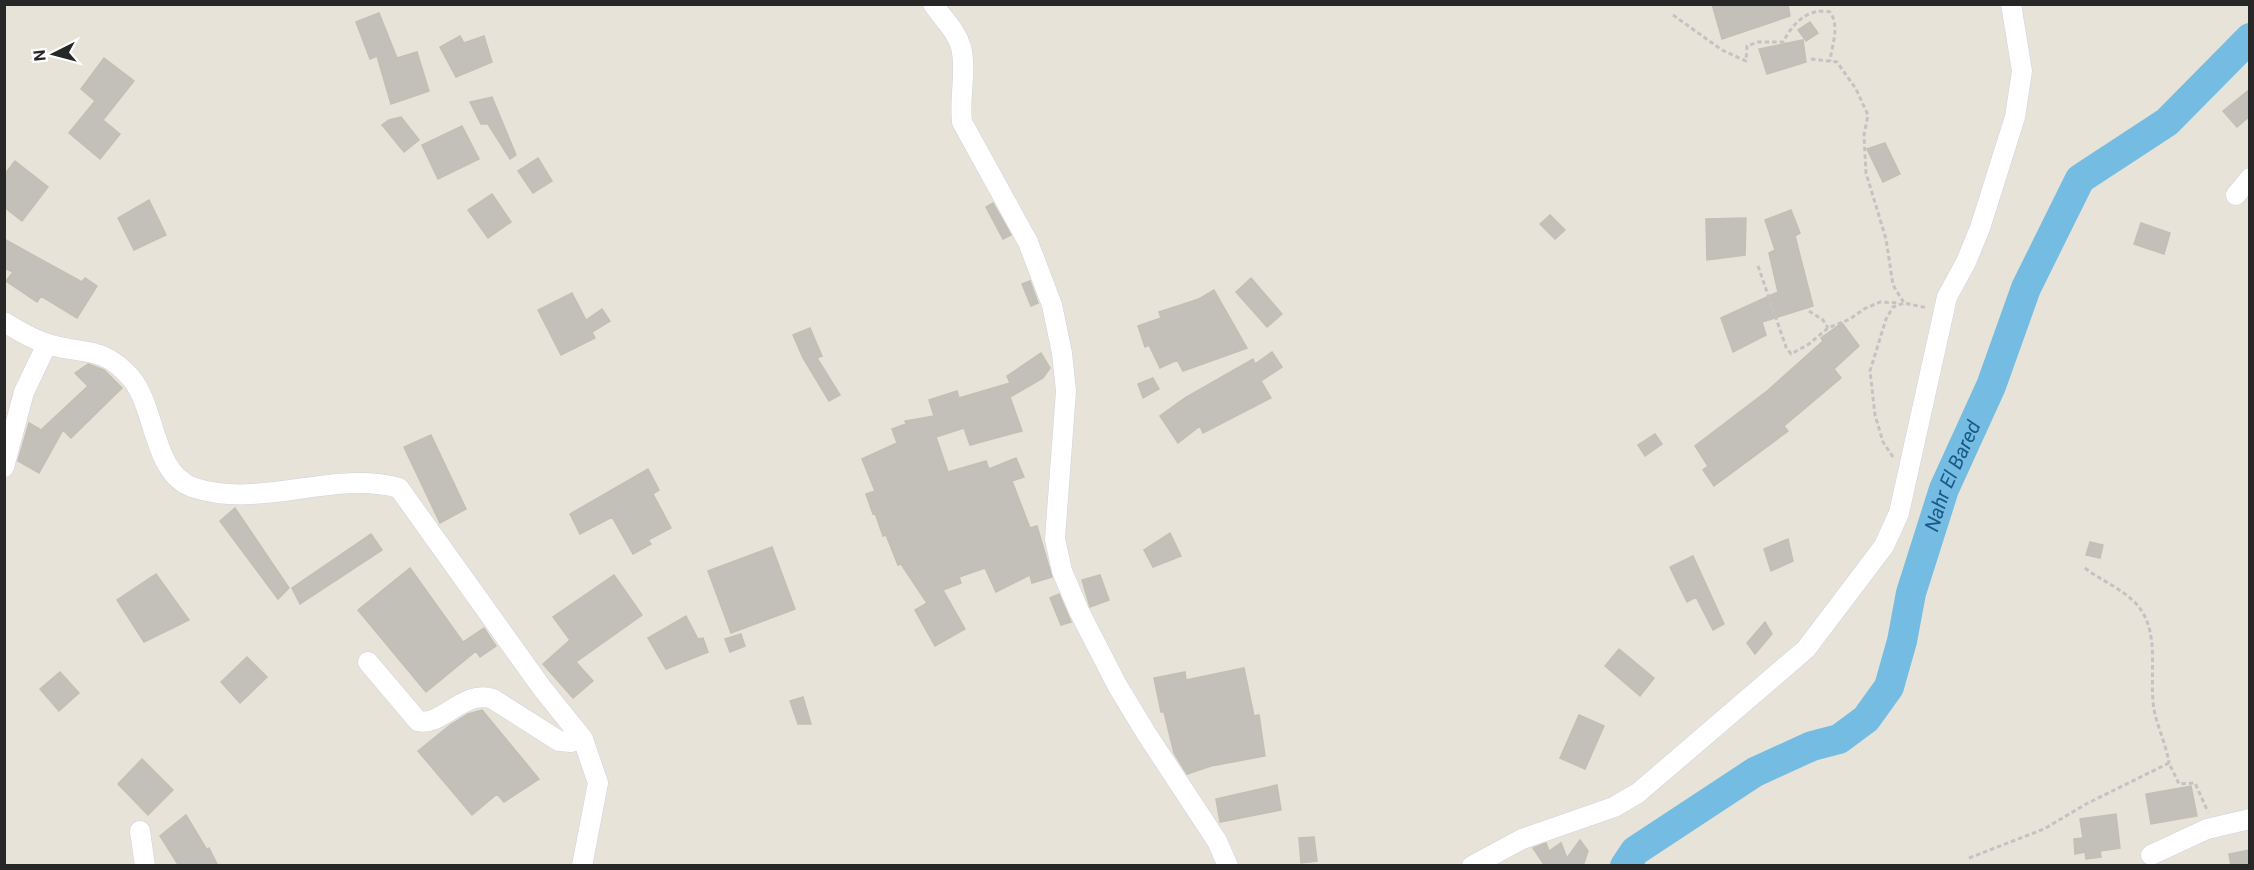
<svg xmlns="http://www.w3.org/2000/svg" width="2254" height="870" font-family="Roboto,sans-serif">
	<rect width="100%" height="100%" fill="#e8e3d9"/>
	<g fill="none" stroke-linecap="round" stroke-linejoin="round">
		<!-- river -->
		<path stroke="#74bce2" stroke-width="30" id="s1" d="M 1625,866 L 1635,851 L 1755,772 L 1812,746 L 1839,739 L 1866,719 L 1889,687 L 1902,641 L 1911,593 L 1944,489 L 1991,386 L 2026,288 L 2080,179 L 2167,122 L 2250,38"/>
	</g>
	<!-- building -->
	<path fill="#c3c0b9" stroke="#c3bfb3" stroke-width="1.5" d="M 1712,4 L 1788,4 L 1790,16 L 1722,39 Z
		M 379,13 L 397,58 L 417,52 L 429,91 L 391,104 L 377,56 L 370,59 L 356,22 Z
		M 1810,22 L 1818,33 L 1806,41 L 1798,30 Z
		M 460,36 L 464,43 L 484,36 L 492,62 L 456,77 L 440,47 Z
		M 1803,40 L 1806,62 L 1767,74 L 1759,49 Z
		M 104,58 L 134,81 L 103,120 L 120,134 L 100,159 L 69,133 L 95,101 L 81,89 Z
		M 2250,89 L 2250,116 L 2237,127 L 2223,111 Z
		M 492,97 L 516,155 L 510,159 L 488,124 L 481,124 L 470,102 Z
		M 401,117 L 419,140 L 404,152 L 382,125 L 389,120 Z
		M 462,126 L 479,159 L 438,179 L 422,145 Z
		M 1885,143 L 1900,174 L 1883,182 L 1867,149 Z
		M 538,158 L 552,181 L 533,193 L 518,171 Z
		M 15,161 L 48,187 L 22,221 L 4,207 L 4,175 Z
		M 492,194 L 511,222 L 488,238 L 468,210 Z
		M 149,200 L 166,235 L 134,250 L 118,218 Z
		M 993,203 L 1011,235 L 1003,239 L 986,207 Z
		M 1791,210 L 1800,233 L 1795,236 L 1813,306 L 1762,322 L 1766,335 L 1733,352 L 1721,318 L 1778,292 L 1769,253 L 1775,250 L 1765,220 Z
		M 1550,215 L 1565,230 L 1555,239 L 1540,224 Z
		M 1746,218 L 1745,255 L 1707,260 L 1706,219 Z
		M 2141,223 L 2170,233 L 2164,254 L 2134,244 Z
		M 4,239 L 82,282 L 85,278 L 97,286 L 77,318 L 41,296 L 37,302 L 6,281 L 13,272 L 4,268 Z
		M 1251,278 L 1282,314 L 1267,327 L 1236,292 Z
		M 1030,281 L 1038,303 L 1031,306 L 1022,284 Z
		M 1214,290 L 1247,348 L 1183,371 L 1177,360 L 1160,368 L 1149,345 L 1145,347 L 1138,326 L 1161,318 L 1159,312 L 1199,299 Z
		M 572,293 L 586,320 L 602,309 L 610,321 L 592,332 L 595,338 L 561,355 L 538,310 Z
		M 1842,323 L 1859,346 L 1834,369 L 1841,378 L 1784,426 L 1788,431 L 1714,486 L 1703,470 L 1708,466 L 1695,446 L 1767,391 L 1823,341 L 1821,338 Z
		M 810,328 L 822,356 L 817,358 L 840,395 L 829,401 L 803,358 L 793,335 Z
		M 1272,352 L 1282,367 L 1261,381 L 1271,398 L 1203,433 L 1200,426 L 1178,443 L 1160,416 L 1185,398 L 1253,359 L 1255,364 Z
		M 1041,353 L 1050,368 L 1043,378 L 1010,397 L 1022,431 L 970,445 L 964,428 L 936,437 L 948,472 L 986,461 L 989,469 L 1016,458 L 1024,477 L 1012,481 L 1030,528 L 1037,526 L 1052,577 L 1032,583 L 1030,575 L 996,592 L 985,568 L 959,577 L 961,583 L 943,590 L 965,629 L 935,646 L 915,610 L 927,603 L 901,564 L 898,565 L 886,535 L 883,536 L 875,513 L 873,514 L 866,494 L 875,491 L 862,459 L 897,443 L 892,429 L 906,424 L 905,421 L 934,416 L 929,400 L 957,391 L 959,398 L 1010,383 L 1007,376 Z
		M 88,364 L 104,370 L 122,388 L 71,438 L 63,430 L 39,473 L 18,461 L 29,423 L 41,430 L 88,386 L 75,373 Z
		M 1153,378 L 1159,389 L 1143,398 L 1138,384 Z
		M 1655,434 L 1662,444 L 1645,456 L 1638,445 Z
		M 431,435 L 466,509 L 440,523 L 404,447 Z
		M 648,469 L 659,490 L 653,494 L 671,528 L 648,540 L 651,544 L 633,554 L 612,517 L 580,534 L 570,514 Z
		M 235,508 L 289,588 L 278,599 L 220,521 Z
		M 1170,533 L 1181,556 L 1153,567 L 1144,550 Z
		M 371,534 L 382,550 L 300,604 L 292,588 Z
		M 1788,539 L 1793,561 L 1771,571 L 1764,549 Z
		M 2090,542 L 2103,545 L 2100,558 L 2086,555 Z
		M 772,547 L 795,609 L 731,633 L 708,571 Z
		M 1693,556 L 1724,624 L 1713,630 L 1696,597 L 1687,602 L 1670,567 Z
		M 410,568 L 463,642 L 484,628 L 496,646 L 480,657 L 476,651 L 426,692 L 358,610 Z
		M 156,574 L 189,620 L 144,642 L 117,600 Z
		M 614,575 L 642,615 L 576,662 L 593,681 L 573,698 L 543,664 L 570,640 L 553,617 Z
		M 1100,575 L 1109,600 L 1090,607 L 1082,580 Z
		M 1059,594 L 1071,622 L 1061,625 L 1050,598 Z
		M 686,616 L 698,639 L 703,638 L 708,652 L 666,669 L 648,638 Z
		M 1765,622 L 1772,634 L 1755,654 L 1747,643 Z
		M 741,634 L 745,646 L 730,652 L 725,639 Z
		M 1619,649 L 1654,678 L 1640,696 L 1605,666 Z
		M 247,657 L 267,677 L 240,703 L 221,682 Z
		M 1244,668 L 1254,716 L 1259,715 L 1265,756 L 1211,766 L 1187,774 L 1174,753 L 1164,712 L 1161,712 L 1154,678 L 1185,672 L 1186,680 Z
		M 60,672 L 79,693 L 59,711 L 40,689 Z
		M 803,697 L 811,724 L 798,724 L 790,701 Z
		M 482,710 L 539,779 L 504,802 L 497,794 L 472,815 L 418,751 L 450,725 L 468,714 Z
		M 1579,715 L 1604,726 L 1585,769 L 1560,758 Z
		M 142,759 L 173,790 L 148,815 L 118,784 Z
		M 1277,785 L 1281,810 L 1220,822 L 1216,799 Z
		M 2191,786 L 2197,816 L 2151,824 L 2146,794 Z
		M 2116,814 L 2120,848 L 2100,851 L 2101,857 L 2086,859 L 2085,852 L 2075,854 L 2074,839 L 2083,838 L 2080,819 Z
		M 186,815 L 207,850 L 209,848 L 218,866 L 179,866 L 160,836 Z
		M 1314,837 L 1317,861 L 1301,863 L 1299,838 Z
		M 1580,840 L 1588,851 L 1583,866 L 1545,866 L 1533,848 L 1546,843 L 1549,851 L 1561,843 L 1567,858 Z
		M 2250,850 L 2250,866 L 2231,866 L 2229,854 Z"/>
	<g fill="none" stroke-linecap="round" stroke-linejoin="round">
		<!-- minor casing -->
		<g stroke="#cfd1df" stroke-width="21">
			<path id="minor" d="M 933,4 C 943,19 956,30 961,47 C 967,71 959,97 962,122 L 1028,242 L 1052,305 L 1062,353 L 1066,391 L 1055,539 L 1062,571 L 1079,611 L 1117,685 L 1146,733 L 1217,841 L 1228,866
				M 2236,195 L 2250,178
				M 4,322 C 17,330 30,338 45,343 C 81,356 101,343 131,378 C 157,409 152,475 195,488 C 261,509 333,470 399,488 L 542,688 L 583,739 L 598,783 L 582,866
				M 4,467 L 24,392 L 47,344
				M 368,662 L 418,721 C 443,727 462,689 493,699 L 559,741 L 571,742 L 581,737
				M 140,831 L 145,866
				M 2151,855 L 2207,829 L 2250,819
				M 1472,866 L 1522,839 L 1614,807 L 1638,793 L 1806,649 L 1884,546 L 1899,513 L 1947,297 L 1966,262 L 1980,228 L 2015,117 L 2022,71 L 2011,4"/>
		</g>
		<!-- path -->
		<path stroke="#c3c3c3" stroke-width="3" stroke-dasharray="4.5 3" stroke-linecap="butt" d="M 1673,15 L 1722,50 L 1746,61 L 1747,46 L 1758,42 L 1783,42 C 1792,25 1807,7 1830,12 C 1840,26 1832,45 1830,61
			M 1811,59 L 1837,62 L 1856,89 L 1868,115 L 1864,135 L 1866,173 L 1886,239 L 1893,285 L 1904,303
			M 1758,266 L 1786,347 L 1791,354 L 1809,344 L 1828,328 L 1850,319 L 1864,309 L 1880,302 L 1899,303
			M 1809,311 L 1823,320 L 1828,328
			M 1893,457 L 1883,442 L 1875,415 L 1870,371 L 1886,319 L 1893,307 L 1904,303 L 1928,308
			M 2085,568 C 2099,579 2116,586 2130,598 C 2161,623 2150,665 2153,701 C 2154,721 2166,742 2169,763
			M 1969,858 L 2044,829 L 2086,804 L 2169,763 L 2179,784 L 2195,783 L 2208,812"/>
		<!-- minor -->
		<use href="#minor" stroke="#fff" stroke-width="20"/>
	</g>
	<g text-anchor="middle" stroke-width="6" stroke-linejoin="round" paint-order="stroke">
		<!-- water labels -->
		<g font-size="20" font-style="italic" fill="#195989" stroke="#fff">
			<text dy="7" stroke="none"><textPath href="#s1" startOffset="546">Nahr El Bared</textPath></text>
		</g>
	</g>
	<!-- border -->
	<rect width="2254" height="870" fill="none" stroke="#272727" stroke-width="12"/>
	<!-- north arrow -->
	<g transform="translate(54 54) rotate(264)" stroke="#ffffff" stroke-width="4.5" paint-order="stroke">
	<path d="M0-4.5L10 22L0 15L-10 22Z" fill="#272727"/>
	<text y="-9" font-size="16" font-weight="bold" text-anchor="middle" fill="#272727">N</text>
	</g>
</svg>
